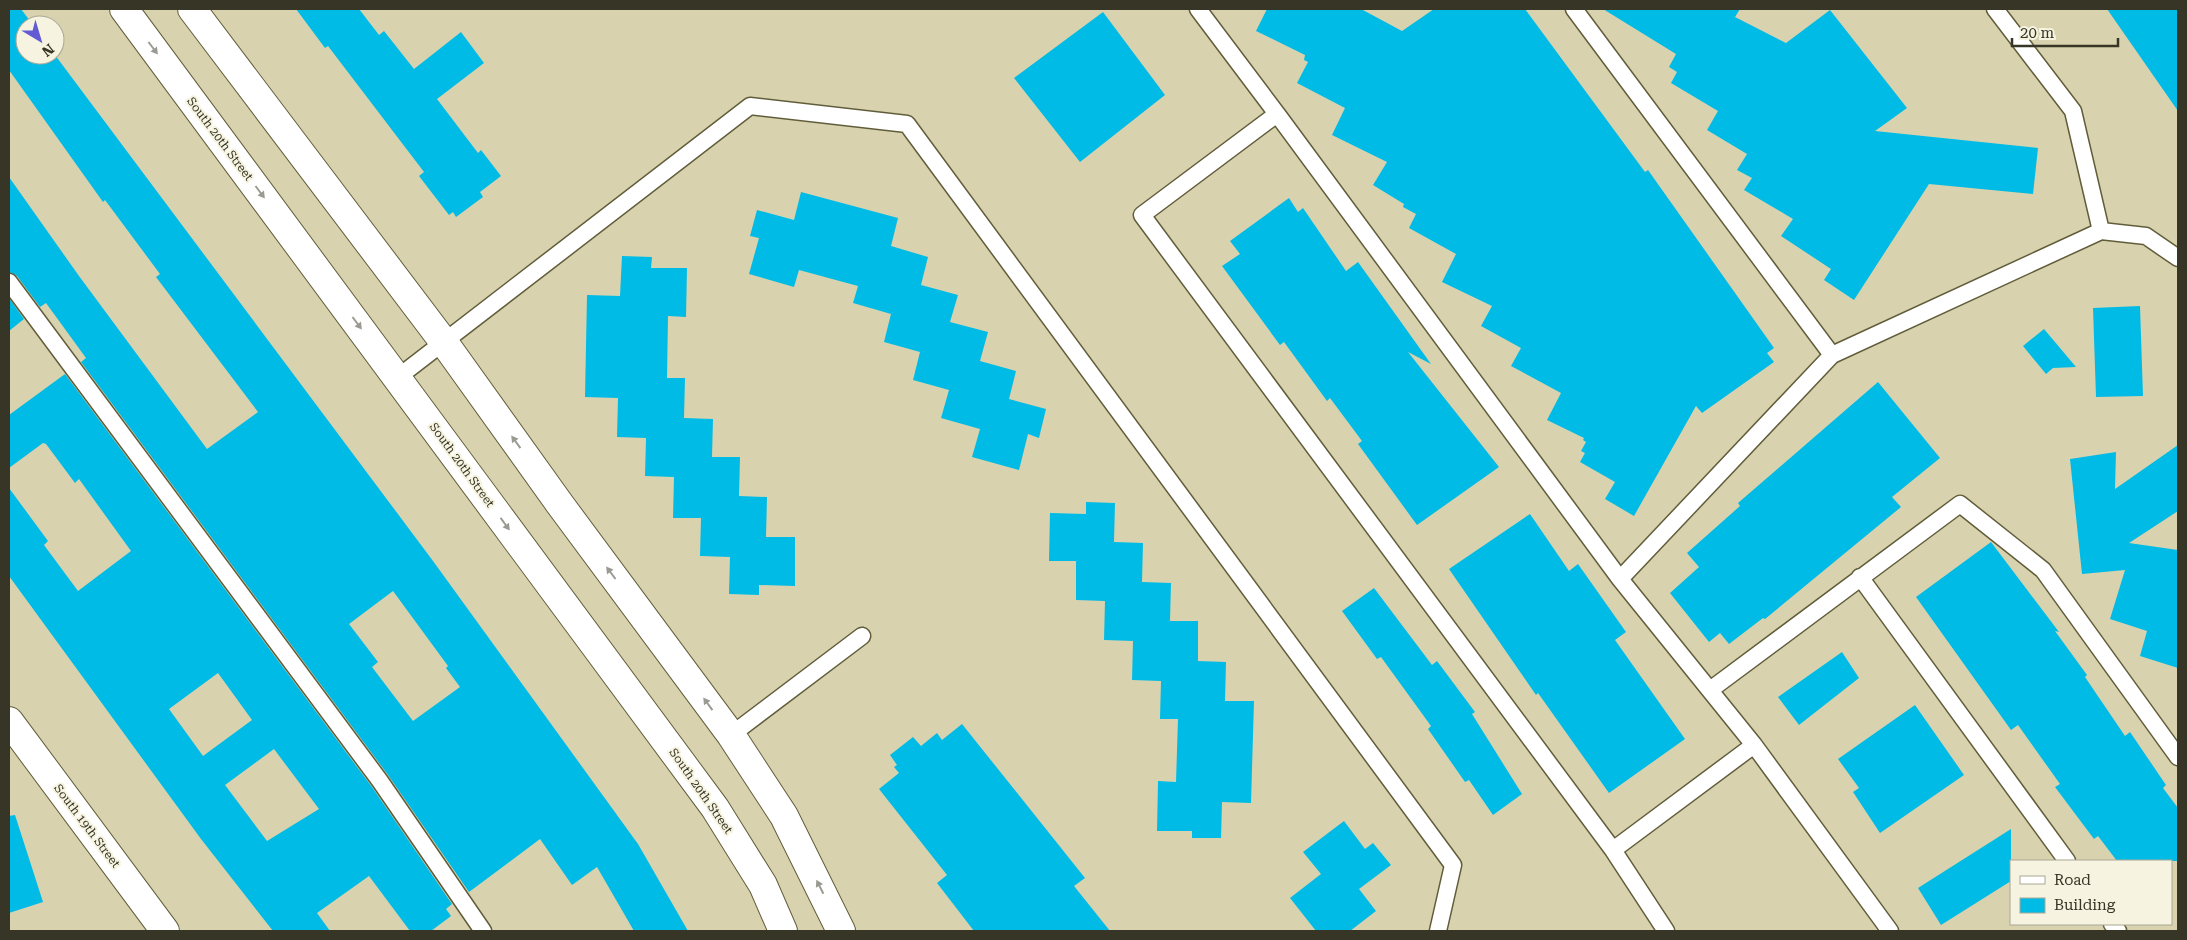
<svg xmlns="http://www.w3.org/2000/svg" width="2187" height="940" font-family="'Roboto Serif',serif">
	<rect width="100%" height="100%" fill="#d8d3ae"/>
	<!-- building -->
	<path fill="#00bbe5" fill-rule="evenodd" d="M 9,9 L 21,9 L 33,25 L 25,25 L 25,55 L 55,55 L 433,561 L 638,844 L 688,931 L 634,931 L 597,867 L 572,885 L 540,839 L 469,892 L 388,775 L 81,362 L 86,358 L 46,303 L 40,307 L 17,276 L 9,272 L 9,177 L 79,276 L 207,449 L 258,412 L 156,277 L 160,274 L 105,200 L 103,202 L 9,70 ZM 393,591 L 448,666 L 446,668 L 460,687 L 413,721 L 372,667 L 378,662 L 349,624 Z
		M 296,9 L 359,9 L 379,35 L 384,31 L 414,69 L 461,32 L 484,63 L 437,99 L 478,153 L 481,150 L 501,176 L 480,192 L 483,197 L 456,217 L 453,212 L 449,215 L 419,176 L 424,172 L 328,46 L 325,48 Z
		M 1267,9 L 1361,9 L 1402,31 L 1434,9 L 1525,9 L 1645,172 L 1648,170 L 1774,348 L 1767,353 L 1774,362 L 1702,413 L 1696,406 L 1634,516 L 1605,499 L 1615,482 L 1580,462 L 1585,453 L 1581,451 L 1586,442 L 1583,440 L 1584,438 L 1547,420 L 1561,393 L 1511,366 L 1521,348 L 1481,326 L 1492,306 L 1442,282 L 1456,254 L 1409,228 L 1416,214 L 1403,207 L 1404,204 L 1373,185 L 1387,162 L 1332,135 L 1345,108 L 1297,83 L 1308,62 L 1304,60 L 1305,55 L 1256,31 Z
		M 1603,9 L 1740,9 L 1735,17 L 1786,43 L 1830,10 L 1907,108 L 1875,131 L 2038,148 L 2033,194 L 1929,184 L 1854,300 L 1824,280 L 1831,269 L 1781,236 L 1793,219 L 1744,190 L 1752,178 L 1737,170 L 1747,154 L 1707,130 L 1718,111 L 1671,83 L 1677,72 L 1669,67 L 1676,54 Z
		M 2107,9 L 2178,9 L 2178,111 Z
		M 1103,12 L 1165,95 L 1080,162 L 1014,78 Z
		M 801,192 L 898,218 L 891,246 L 928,257 L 921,285 L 958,295 L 950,322 L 988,332 L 980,361 L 1016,371 L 1009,399 L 1046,409 L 1039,438 L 1028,434 L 1019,470 L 972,457 L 980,429 L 941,418 L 949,390 L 913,380 L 920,352 L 884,342 L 891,314 L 853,303 L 858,286 L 799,270 L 794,287 L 749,274 L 759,238 L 750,236 L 757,210 L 794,220 Z
		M 1289,198 L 1298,212 L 1303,208 L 1346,271 L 1358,262 L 1431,364 L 1408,352 L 1499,467 L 1417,525 L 1358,444 L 1362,441 L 1330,398 L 1327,401 L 1284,342 L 1280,345 L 1222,266 L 1240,254 L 1230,241 Z
		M 622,256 L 652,257 L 651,268 L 687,268 L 686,317 L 668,316 L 667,378 L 685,378 L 684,418 L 713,419 L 712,457 L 740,457 L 739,496 L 767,497 L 766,537 L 795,537 L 795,586 L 759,585 L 759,595 L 729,594 L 730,557 L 700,556 L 701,518 L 673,518 L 674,477 L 645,476 L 646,438 L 617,437 L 618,398 L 585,397 L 587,295 L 620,296 Z
		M 9,298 L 24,319 L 9,331 Z
		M 2140,306 L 2143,396 L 2096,397 L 2093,308 Z
		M 2044,329 L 2076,367 L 2053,368 L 2046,374 L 2023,346 Z
		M 65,374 L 372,787 L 452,904 L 446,909 L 451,916 L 431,931 L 410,931 L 369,876 L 317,913 L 330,931 L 273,931 L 201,839 L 9,576 L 9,488 L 48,541 L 44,545 L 78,591 L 131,551 L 79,479 L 75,483 L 46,444 L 43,443 L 9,468 L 9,415 ZM 218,673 L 252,720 L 203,756 L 169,709 ZM 274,749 L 319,809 L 267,841 L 225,785 Z
		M 1878,382 L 1940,458 L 1892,497 L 1901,507 L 1765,619 L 1763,618 L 1729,644 L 1720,633 L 1709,642 L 1670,593 L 1699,567 L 1687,553 L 1740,506 L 1738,503 Z
		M 2178,445 L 2178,511 L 2129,543 L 2178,550 L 2178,668 L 2140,656 L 2147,631 L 2110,619 L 2125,570 L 2082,574 L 2070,459 L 2116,452 L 2115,489 Z
		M 1086,502 L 1115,503 L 1114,542 L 1143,543 L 1142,582 L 1171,583 L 1170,621 L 1198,621 L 1198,661 L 1226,662 L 1225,701 L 1254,701 L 1251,803 L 1222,802 L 1221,838 L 1192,838 L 1192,831 L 1157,831 L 1158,781 L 1176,782 L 1178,719 L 1160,719 L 1161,681 L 1132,680 L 1133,641 L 1104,640 L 1105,601 L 1076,600 L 1076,561 L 1049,561 L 1050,513 L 1086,514 Z
		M 1530,514 L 1569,571 L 1578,564 L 1626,632 L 1615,640 L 1685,739 L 1609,793 L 1538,693 L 1536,695 L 1449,569 Z
		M 1991,542 L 2059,632 L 2055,631 L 2087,675 L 2085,677 L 2125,736 L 2130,732 L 2166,785 L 2163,788 L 2178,808 L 2178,861 L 2117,861 L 2098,836 L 2094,839 L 2055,787 L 2060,784 L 2018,725 L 2011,730 L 1916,597 Z
		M 1374,588 L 1432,665 L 1437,661 L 1475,712 L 1472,714 L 1522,794 L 1493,815 L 1469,780 L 1465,782 L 1428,729 L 1431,726 L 1381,657 L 1377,659 L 1342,611 Z
		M 1842,652 L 1859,678 L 1799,725 L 1778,697 Z
		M 1915,705 L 1964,775 L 1880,833 L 1853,792 L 1859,788 L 1838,759 Z
		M 962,724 L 1085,878 L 1074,886 L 1110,931 L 974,931 L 937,883 L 947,875 L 879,789 L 899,773 L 894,767 L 897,765 L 890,755 L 913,737 L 921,746 L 937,733 L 942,740 Z
		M 15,815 L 43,902 L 9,913 L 9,816 Z
		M 1344,821 L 1365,849 L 1373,843 L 1391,865 L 1359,889 L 1376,911 L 1350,931 L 1316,931 L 1290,898 L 1321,874 L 1303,852 Z
		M 2011,829 L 2011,881 L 1941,925 L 1918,888 Z"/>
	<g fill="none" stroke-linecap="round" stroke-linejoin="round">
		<!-- lane casing -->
		<g stroke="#615d3b" stroke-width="19">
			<path id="lane" d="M 1198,9 L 1277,114 L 1142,215 L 1613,850 L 1666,931
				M 1574,9 L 1832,355
				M 1995,9 L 2073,111 L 2101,231
				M 1277,114 L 1620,579 L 1754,745 L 1890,931
				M 9,282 L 380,781 L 483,931
				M 397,378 L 750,106 L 907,124 L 1453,865 L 1438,931
				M 1860,577 L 2067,861
				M 1620,579 L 1832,355 L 2101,231 L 2146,236 L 2178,258
				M 1710,690 L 1960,504 L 2043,570 L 2178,757
				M 731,735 L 862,636
				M 1613,850 L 1754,745
				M 2112,924 L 2118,931"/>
		</g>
		<!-- street casing -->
		<g stroke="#615d3b" stroke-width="30">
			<path id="street" d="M 9,721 L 165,931"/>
		</g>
		<!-- secondary casing -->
		<g stroke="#615d3b" stroke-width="30">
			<path id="secondary" d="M 124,9 L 715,808 L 763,885 L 783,931
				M 192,9 L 443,341 L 559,503 L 731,735 L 784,816 L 841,931"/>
		</g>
		<!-- lane -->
		<use href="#lane" stroke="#fff" stroke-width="16"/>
		<!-- street -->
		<use href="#street" stroke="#fff" stroke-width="28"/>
		<!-- secondary -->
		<use href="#secondary" stroke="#fff" stroke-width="28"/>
	</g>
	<!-- one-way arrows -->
	<defs><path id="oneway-solid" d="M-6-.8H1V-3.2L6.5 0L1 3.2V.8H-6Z" transform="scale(1.25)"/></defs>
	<g fill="#9b9a92">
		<use href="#oneway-solid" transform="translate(153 48) rotate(53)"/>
		<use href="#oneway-solid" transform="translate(260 192) rotate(53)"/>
		<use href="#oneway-solid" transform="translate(357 323) rotate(53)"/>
		<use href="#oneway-solid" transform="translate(516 442) rotate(-126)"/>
		<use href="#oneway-solid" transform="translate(505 524) rotate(54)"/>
		<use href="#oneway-solid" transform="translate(611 573) rotate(-127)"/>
		<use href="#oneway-solid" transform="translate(708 704) rotate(-126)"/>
		<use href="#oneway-solid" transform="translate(820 887) rotate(-117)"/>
	</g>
	<g text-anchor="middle" stroke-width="4" stroke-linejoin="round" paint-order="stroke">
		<!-- street labels -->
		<g font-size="12" fill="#373526" stroke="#f6f4e0">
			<text transform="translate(220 139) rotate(53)" y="4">South 20th Street</text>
			<text transform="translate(462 465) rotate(54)" y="4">South 20th Street</text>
			<text transform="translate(701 791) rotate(55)" y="4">South 20th Street</text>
			<text transform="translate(87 826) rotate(53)" y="4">South 19th Street</text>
		</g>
	</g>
	<!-- border -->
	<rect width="2187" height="940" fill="none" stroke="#373526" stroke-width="20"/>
	<!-- legend -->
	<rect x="2010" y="860" width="162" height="65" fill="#f6f4e0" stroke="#aaa896"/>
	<rect x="2020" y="876" width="25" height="8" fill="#ffffff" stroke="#aaa896"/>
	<text x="2054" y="885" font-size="15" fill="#373526">Road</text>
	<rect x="2020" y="898" width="25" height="15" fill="#00bbe5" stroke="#aaa896"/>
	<text x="2054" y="910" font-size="15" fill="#373526">Building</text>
	<!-- north arrow -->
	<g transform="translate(40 40) rotate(142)"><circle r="24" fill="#f6f4e0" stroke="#aaa896"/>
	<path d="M0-4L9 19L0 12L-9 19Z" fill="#625bd3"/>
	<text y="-8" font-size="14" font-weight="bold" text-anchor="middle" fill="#373526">N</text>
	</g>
	<!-- scale -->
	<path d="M2012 38v8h106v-8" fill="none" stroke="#373526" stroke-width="2.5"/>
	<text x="2020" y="38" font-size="15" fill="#373526" stroke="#f6f4e0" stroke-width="4" paint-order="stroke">20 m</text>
</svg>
